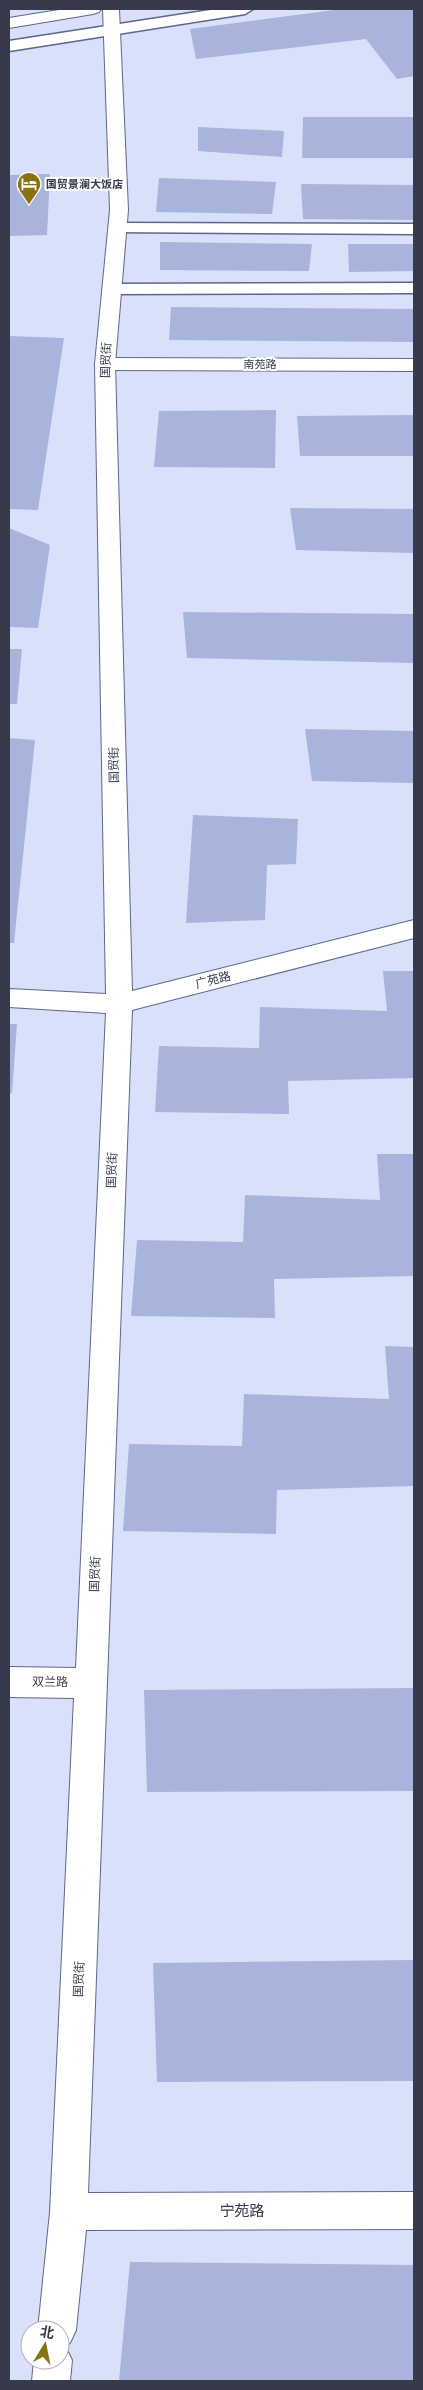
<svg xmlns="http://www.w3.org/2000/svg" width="423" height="2390" font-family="'Varela Round','Noto Sans SC',sans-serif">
	<rect width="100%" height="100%" fill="#d9e0f9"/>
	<!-- building -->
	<path fill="#a9b4dc" d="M 342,9 L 414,9 L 414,76 L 397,79 L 366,39 L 196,59 L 190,29 Z
		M 303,117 L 414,117 L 414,158 L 302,158 Z
		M 198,127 L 284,131 L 282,157 L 198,151 Z
		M 50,174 L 47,235 L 9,236 L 9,175 Z
		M 159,178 L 276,182 L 272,214 L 156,212 Z
		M 301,184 L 414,185 L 414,220 L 303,219 Z
		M 160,242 L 312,244 L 309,271 L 160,270 Z
		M 348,244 L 414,244 L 414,271 L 349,272 Z
		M 171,307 L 414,309 L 414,342 L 169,340 Z
		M 9,336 L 64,338 L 38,510 L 9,509 Z
		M 276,410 L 275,468 L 154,467 L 159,411 Z
		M 414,415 L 414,456 L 300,456 L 297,416 Z
		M 290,508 L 414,509 L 414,553 L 296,550 Z
		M 9,528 L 50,545 L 38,628 L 9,627 Z
		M 183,612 L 414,614 L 414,663 L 187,658 Z
		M 9,649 L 22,649 L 17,704 L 9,704 Z
		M 305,729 L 414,731 L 414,783 L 312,781 Z
		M 9,738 L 35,740 L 14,943 L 9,943 Z
		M 193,815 L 298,819 L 296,864 L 267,865 L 265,920 L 186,923 Z
		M 383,971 L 414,971 L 414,1078 L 288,1081 L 289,1114 L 155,1112 L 159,1046 L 259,1048 L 260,1007 L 387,1011 Z
		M 9,1024 L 17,1024 L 12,1093 L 9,1094 Z
		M 377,1154 L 414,1154 L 414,1276 L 274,1279 L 275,1318 L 131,1316 L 137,1240 L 243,1242 L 245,1195 L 380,1200 Z
		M 385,1346 L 414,1347 L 414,1486 L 277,1490 L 276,1534 L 123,1531 L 129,1444 L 242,1446 L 244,1394 L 389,1399 Z
		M 414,1688 L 414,1791 L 147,1792 L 144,1690 Z
		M 414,1960 L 414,2081 L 157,2082 L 153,1963 Z
		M 130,2262 L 414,2265 L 414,2381 L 119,2381 Z"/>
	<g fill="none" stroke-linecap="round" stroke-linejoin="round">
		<!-- service casing -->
		<g stroke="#5d678b" stroke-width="3">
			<path id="service" d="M 217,9 L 253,9 L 245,14 L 9,51 L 9,41 Z
				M 118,223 L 414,224 L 414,234 L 112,232 L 109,228 L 112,224 Z
				M 414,283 L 414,293 L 112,294 L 106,293 L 103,289 L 106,285 L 112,284 Z"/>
		</g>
		<!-- minor casing -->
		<g stroke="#5d678b" stroke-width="2">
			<path id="minor" d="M 103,9 L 119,9 L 128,210 L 115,364 L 132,991 L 414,920 L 414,938 L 132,1010 L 88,2193 L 414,2192 L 414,2229 L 86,2230 L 76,2330 L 70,2343 L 65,2346 L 72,2360 L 70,2381 L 32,2381 L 34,2360 L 60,2360 L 60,2330 L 38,2330 L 50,2212 L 74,1698 L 9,1697 L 9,1667 L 76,1668 L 106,1013 L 9,1007 L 9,989 L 106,994 L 95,364 L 110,210 Z"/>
		</g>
		<!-- tertiary casing -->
		<g stroke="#5d678b" stroke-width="2">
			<path id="tertiary" d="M 105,358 L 414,359 L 414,371 L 105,370 L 98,368 L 95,364 L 98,360 Z"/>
		</g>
		<!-- secondary casing -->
		<g stroke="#5d678b" stroke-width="2">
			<path id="secondary" d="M 65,9 L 101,9 L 99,12 L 93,14 L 9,28 L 9,18 Z"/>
		</g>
		<!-- service -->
		<use href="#service" fill="#fff" fill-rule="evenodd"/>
		<!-- minor -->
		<use href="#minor" fill="#fff" fill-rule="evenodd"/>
		<!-- tertiary -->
		<use href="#tertiary" fill="#fff" fill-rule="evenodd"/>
		<!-- secondary -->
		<use href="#secondary" fill="#fff" fill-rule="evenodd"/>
	</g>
	<!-- icons -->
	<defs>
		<g id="hotel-pin" transform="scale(1.25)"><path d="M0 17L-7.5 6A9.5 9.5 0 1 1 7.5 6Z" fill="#8a7214" stroke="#fff"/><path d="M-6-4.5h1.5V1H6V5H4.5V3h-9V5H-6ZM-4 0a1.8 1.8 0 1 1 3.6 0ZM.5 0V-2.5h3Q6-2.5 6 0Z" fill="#fff"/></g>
	</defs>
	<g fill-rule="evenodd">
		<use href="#hotel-pin" x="29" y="184"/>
	</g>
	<g text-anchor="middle" stroke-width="4" stroke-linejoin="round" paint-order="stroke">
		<!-- far-poi labels -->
		<g font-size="11" font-weight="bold" fill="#363a4b" stroke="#fff" text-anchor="start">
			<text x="46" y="188">国贸景澜大饭店</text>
		</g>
		<!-- far-street labels -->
		<g font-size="11" fill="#363a4b" stroke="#fff">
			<text x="260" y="368">南苑路</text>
		</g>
		<!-- street labels -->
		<g font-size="12" fill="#363a4b" stroke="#fff">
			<text transform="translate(106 360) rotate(-88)" y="4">国贸街</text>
			<text transform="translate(114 765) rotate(-91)" y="4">国贸街</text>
			<text transform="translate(213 980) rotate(-14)" y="4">广苑路</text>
			<text transform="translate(112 1170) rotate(-88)" y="4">国贸街</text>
			<text transform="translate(95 1574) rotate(-88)" y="4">国贸街</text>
			<text transform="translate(50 1682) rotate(1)" y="4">双兰路</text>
			<text transform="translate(79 1979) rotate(-88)" y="4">国贸街</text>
		</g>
		<!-- near-street labels -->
		<g font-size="15" fill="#363a4b" stroke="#fff">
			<text x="242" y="2216">宁苑路</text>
		</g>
	</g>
	<!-- border -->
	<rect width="423" height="2390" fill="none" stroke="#363a4b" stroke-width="20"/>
	<!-- north arrow -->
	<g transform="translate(45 2345) rotate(10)"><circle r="24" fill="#ffffff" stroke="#afb0b7"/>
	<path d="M0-4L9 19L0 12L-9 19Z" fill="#8a7214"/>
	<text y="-8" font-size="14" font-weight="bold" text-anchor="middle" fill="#363a4b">北</text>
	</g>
</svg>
